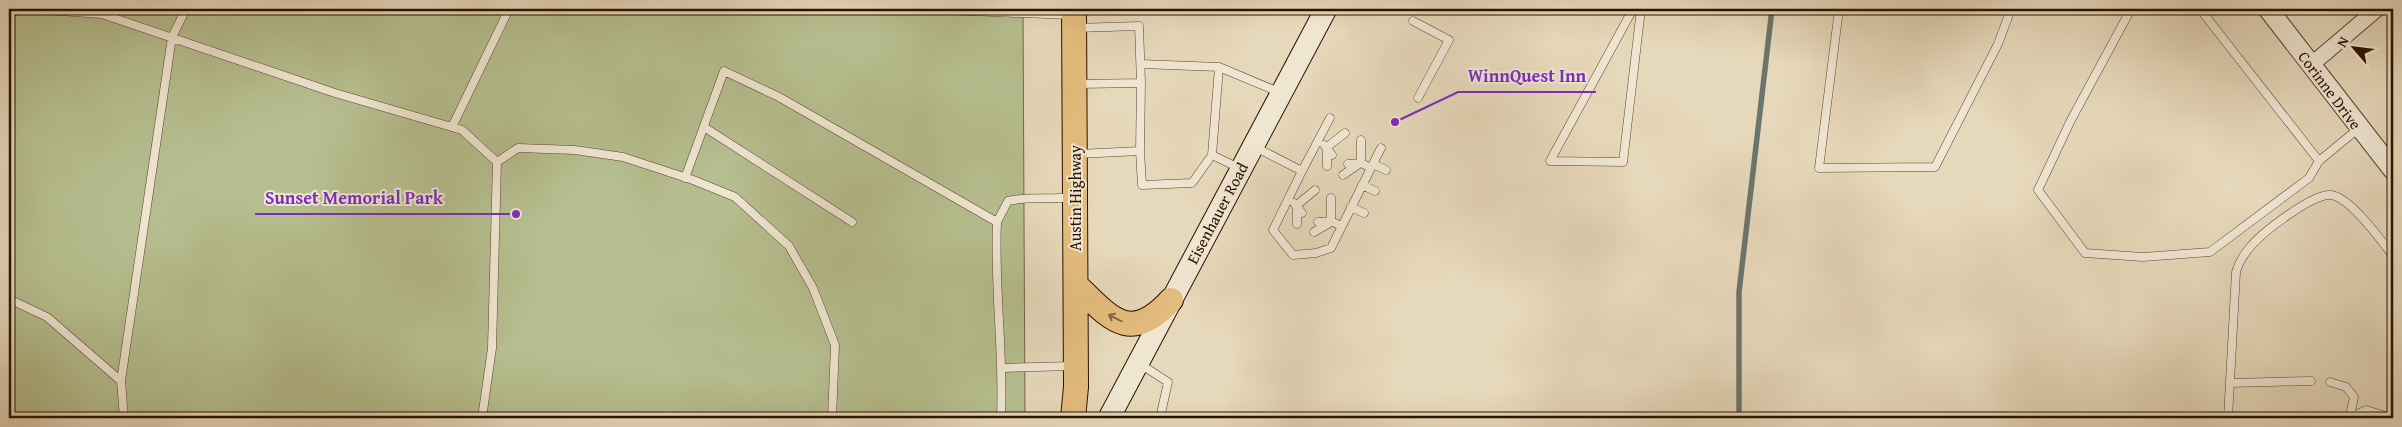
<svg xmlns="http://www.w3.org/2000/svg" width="2402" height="427" font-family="'Gentium Book Plus',serif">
	<rect width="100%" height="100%" fill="#e6d8ba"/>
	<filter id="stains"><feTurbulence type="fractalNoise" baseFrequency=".004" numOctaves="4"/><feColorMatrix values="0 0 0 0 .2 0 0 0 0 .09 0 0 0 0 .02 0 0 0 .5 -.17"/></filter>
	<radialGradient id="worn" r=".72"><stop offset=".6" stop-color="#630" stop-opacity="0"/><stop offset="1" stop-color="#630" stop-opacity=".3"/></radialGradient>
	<!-- green -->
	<path fill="#b6be8f" stroke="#706748" d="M 9,9 L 1023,9 L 1025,418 L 9,418 Z"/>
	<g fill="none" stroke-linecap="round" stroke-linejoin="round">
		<!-- stream -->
		<path stroke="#6c756d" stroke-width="5.5" d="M 1739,418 L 1739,292 L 1772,9"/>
		<!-- service casing -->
		<g stroke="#5a422f" stroke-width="9">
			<path id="service" d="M 32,9 L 102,14 L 335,93 L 462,130 L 497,162
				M 919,9 L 1072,15
				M 1633,9 L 1550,161 L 1623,162 L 1641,9
				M 1839,9 L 1819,168 L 1935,167 L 1998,44 L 2011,9
				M 2131,9 L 2071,120 L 2038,190 L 2085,253 L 2143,257 L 2210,252 L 2309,178 L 2319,161 L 2359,128
				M 2200,9 L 2319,161
				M 9,12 L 29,9
				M 1413,21 L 1449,40 L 1418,98
				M 1076,28 L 1139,26 L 1141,83
				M 1141,64 L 1219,67
				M 452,127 L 509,9
				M 704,127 L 852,222
				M 1324,145 L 1332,155
				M 1255,147 L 1302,171 L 1273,230 L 1293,255 L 1316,253 L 1331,248 L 1381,148
				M 1327,147 L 1345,133
				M 1327,147 L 1327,166
				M 1140,151 L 1142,185 L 1192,183 L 1212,155 L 1239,168
				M 1078,154 L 1140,151 L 1141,83 L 1078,84
				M 1212,155 L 1219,67 L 1281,93
				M 1361,163 L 1361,140
				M 1348,164 L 1361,163 L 1371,168
				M 1373,164 L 1386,170
				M 1302,171 L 1330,118
				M 1343,175 L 1359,164
				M 685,178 L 724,71 L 779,97 L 997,222 C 994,287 1004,353 1001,418
				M 1362,185 L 1375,191
				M 1294,203 L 1302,213
				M 1297,205 L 1315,190
				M 1297,207 L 1297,224
				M 1351,207 L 1364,213
				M 1331,221 L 1331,198
				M 997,222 L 1008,201 C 1029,196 1050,200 1072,197
				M 1318,222 L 1331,221 L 1341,226
				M 1314,232 L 1331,222
				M 9,299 L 47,317 L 121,381 L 124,418
				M 1140,364 L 1168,382 L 1160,418
				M 1002,368 L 1073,366
				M 121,381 L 172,37 L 186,9
				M 2330,382 L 2346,387 L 2354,397 L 2350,416
				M 2231,383 L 2311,381
				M 482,418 L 492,348 L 497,162 L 518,148 L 575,150 L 623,157 L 693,180 L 735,197 L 789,246 L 813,288 L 835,345 L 832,418
				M 2228,418 L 2236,272 C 2239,261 2244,254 2251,246 C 2263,232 2313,193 2331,195 C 2350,197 2381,240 2393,256
				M 2349,418 L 2366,410 L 2392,418"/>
		</g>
		<!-- minor casing -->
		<g stroke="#5a422f" stroke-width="17">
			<path id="minor" d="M 2311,65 L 2377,9"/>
		</g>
		<!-- tertiary casing -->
		<g stroke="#5a422f" stroke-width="21">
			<path id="tertiary" d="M 2268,9 L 2393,170"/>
		</g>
		<!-- secondary casing -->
		<g stroke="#2b1001" stroke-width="23">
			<path id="secondary" d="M 1109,418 L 1326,9"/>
		</g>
		<!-- primary casing -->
		<g stroke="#2b1001" stroke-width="26">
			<path id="primary" d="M 1076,285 C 1110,318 1130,345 1171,300
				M 1073,418 L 1076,387 L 1074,9"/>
		</g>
		<!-- service -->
		<use href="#service" stroke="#efe6d2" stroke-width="8"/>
		<!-- minor -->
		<use href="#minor" stroke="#efe6d2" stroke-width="15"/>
		<!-- tertiary -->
		<use href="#tertiary" stroke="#efe6d2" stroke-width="19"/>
		<!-- secondary -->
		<use href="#secondary" stroke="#efe6d2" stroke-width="21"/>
		<!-- primary -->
		<use href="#primary" stroke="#e3bc7d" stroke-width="24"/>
	</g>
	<!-- one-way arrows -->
	<defs><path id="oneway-shaft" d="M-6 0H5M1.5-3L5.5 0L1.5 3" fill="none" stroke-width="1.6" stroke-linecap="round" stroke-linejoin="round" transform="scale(1.25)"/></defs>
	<use stroke="#87663f" href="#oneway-shaft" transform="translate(1115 318) rotate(-153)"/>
	<g text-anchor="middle" stroke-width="4" stroke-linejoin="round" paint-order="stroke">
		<!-- street labels -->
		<g font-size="16" fill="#2b1001" stroke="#efe6d2">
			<text transform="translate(2330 90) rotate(53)" y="6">Corinne Drive</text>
			<text transform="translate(1075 198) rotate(-90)" y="6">Austin Highway</text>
			<text transform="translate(1217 213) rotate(-62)" y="6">Eisenhauer Road</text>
		</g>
	</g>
	<!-- callouts -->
	<path fill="none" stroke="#7b2cbf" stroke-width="2" d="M1395 122L1458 92H1596M516 214L453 214H255"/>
	<g fill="#7b2cbf" stroke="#efe6d2" stroke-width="2">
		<circle cx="1395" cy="122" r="5"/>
		<circle cx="516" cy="214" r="5"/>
	</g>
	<g font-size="18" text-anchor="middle" font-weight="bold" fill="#7b2cbf" stroke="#efe6d2" stroke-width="4" stroke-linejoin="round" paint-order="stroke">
		<text x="1527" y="82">WinnQuest Inn</text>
		<text x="354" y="204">Sunset Memorial Park</text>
	</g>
	<!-- margin -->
	<rect width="2402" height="427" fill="none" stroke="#e6d8ba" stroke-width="30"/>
	<rect x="10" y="10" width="2382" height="407" fill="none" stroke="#2b1001" stroke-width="2.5"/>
	<rect x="15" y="15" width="2372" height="397" fill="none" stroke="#2b1001"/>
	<!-- north arrow -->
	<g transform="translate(2354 48) rotate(298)" stroke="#efe6d2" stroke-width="4" paint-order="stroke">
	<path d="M0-4L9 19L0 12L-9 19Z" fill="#2b1001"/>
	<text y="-8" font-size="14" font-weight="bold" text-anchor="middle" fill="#2b1001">N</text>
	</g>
	<rect width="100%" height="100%" filter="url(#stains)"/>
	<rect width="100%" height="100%" fill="url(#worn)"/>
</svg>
